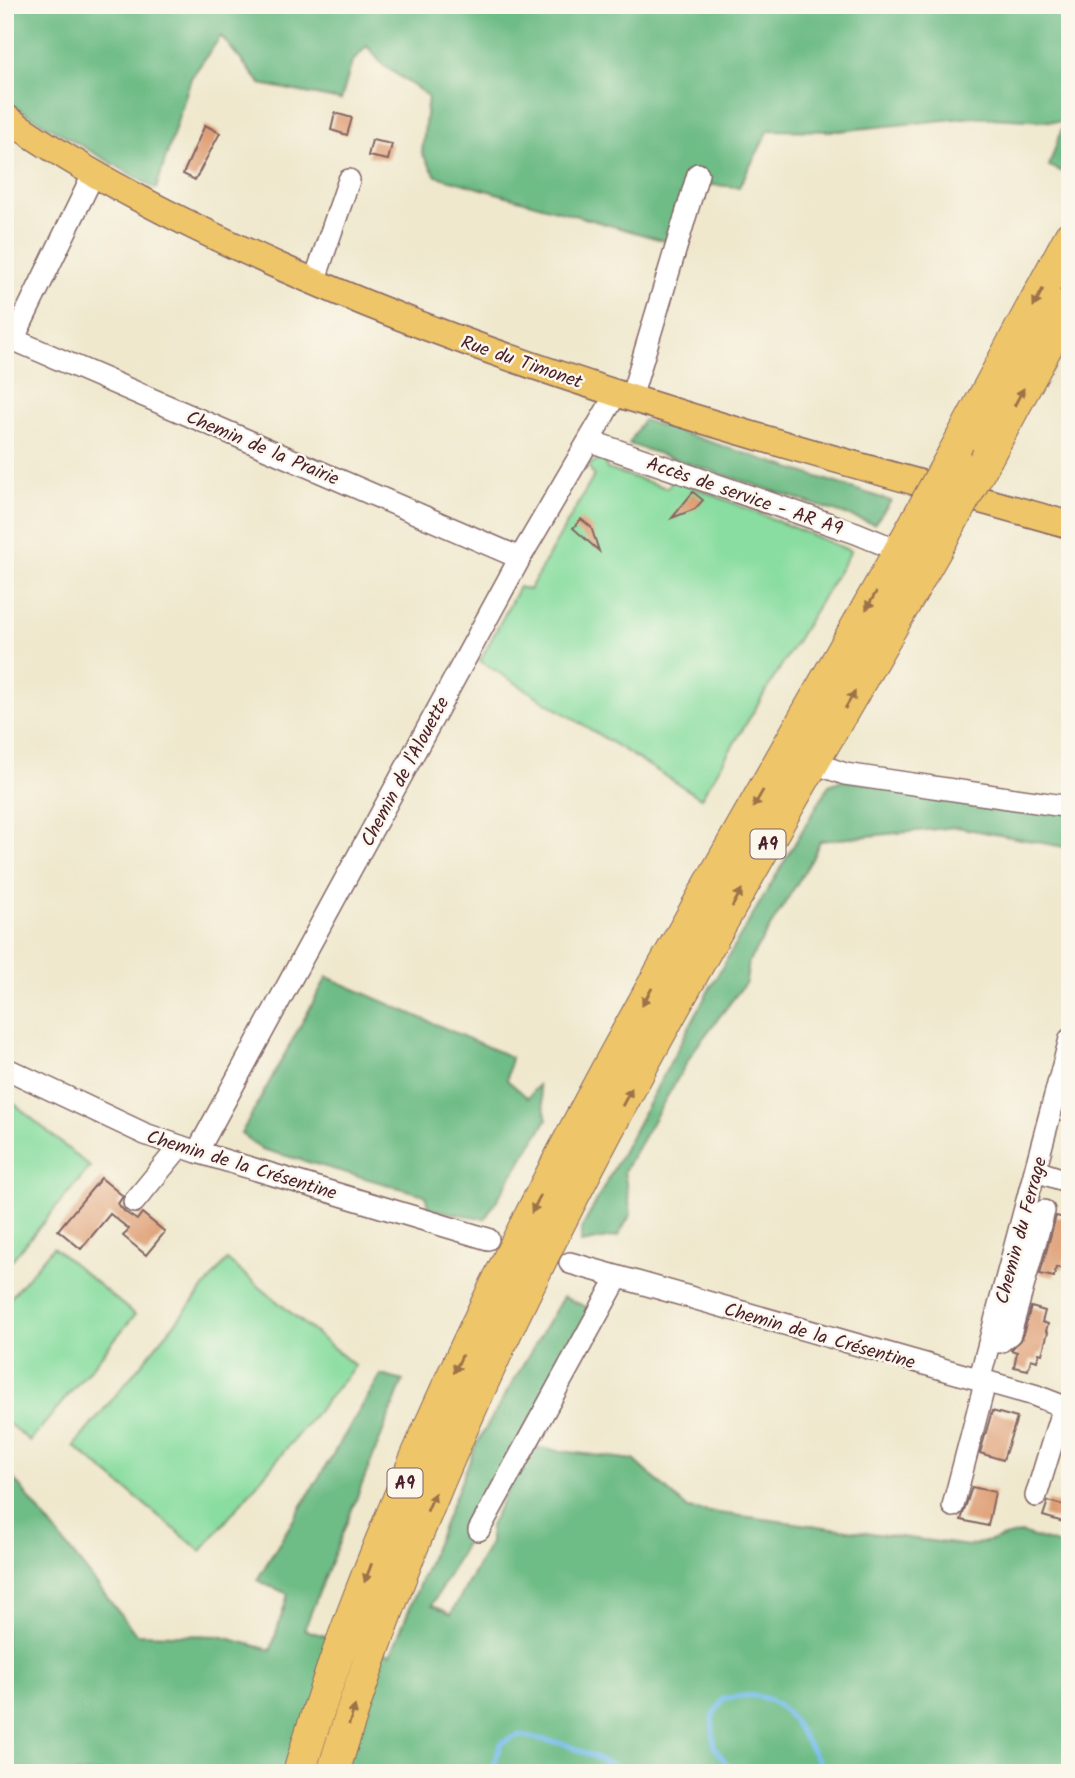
<svg xmlns="http://www.w3.org/2000/svg" width="1075" height="1778" font-family="Kalam,sans-serif">
	<rect width="100%" height="100%" fill="#fbf7ec"/>
	<filter id="ink" filterUnits="userSpaceOnUse"><feTurbulence type="fractalNoise" baseFrequency=".0143" numOctaves="2"/><feDisplacementMap in="SourceGraphic" scale="14" xChannelSelector="R" yChannelSelector="G"/><feConvolveMatrix kernelMatrix="1 2 1 2 8 2 1 2 1" color-interpolation-filters="sRGB"/></filter>
	<filter id="wash" filterUnits="userSpaceOnUse"><feTurbulence type="fractalNoise" baseFrequency=".00686" numOctaves="4" result="noise"/><feDisplacementMap in="SourceGraphic" scale="28" xChannelSelector="R" yChannelSelector="G"/><feGaussianBlur stdDeviation="1.57" result="paint"/><feColorMatrix in="noise" values="0 0 0 0 0 0 0 0 0 0 0 0 0 0 0 0 0 1.4 0 .05"/><feComposite in="paint" operator="in"/></filter>
	<g filter="url(#wash)">
		<rect width="100%" height="100%" fill="#efe8cd"/>
		<!-- green -->
		<path fill="#89dda0" stroke="#6a7e66" stroke-width="2" d="M 604,457 L 607,469 L 667,488 L 674,479 L 851,551 L 701,798 L 480,661 L 519,587 L 529,590 L 594,476 L 588,465 Z
			M 5,1096 L 90,1167 L 5,1268 Z
			M 53,1247 L 135,1315 L 30,1441 L 5,1421 L 5,1304 Z
			M 227,1260 L 355,1366 L 201,1551 L 74,1446 Z"/>
		<!-- forest -->
		<path fill="#6ebc86" stroke="#5c6e58" stroke-width="2" d="M 5,5 L 1070,5 L 1070,175 L 1049,166 L 1064,122 L 973,117 L 838,131 L 769,130 L 739,187 L 686,183 L 669,242 L 436,176 L 422,153 L 428,96 L 383,65 L 367,46 L 352,62 L 341,100 L 261,84 L 221,36 L 191,78 L 156,189 L 20,110 L 5,99 Z
			M 643,420 L 891,501 L 874,524 L 629,444 Z
			M 842,780 L 1070,813 L 1070,848 L 956,827 L 820,841 L 812,859 L 749,961 L 746,982 L 694,1050 L 624,1171 L 631,1214 L 618,1236 L 581,1243 L 582,1228 L 710,988 L 829,785 Z
			M 327,977 L 511,1057 L 507,1080 L 528,1098 L 538,1085 L 547,1119 L 485,1219 L 429,1209 L 425,1195 L 262,1149 L 241,1134 Z
			M 563,1297 L 594,1310 L 432,1605 L 451,1614 L 490,1543 L 490,1526 L 528,1447 L 634,1460 L 688,1509 L 969,1546 L 1021,1533 L 1070,1548 L 1070,1773 L 5,1773 L 5,1468 L 136,1634 L 219,1636 L 271,1650 L 288,1594 L 257,1580 L 381,1375 L 403,1381 L 304,1630 L 391,1654 L 476,1445 Z"/>
		<g fill="none" stroke-linecap="round" stroke-linejoin="round">
			<!-- stream -->
			<path stroke="#79bdef" stroke-width="5" d="M 494,1773 L 493,1769 L 501,1743 L 519,1735 L 565,1744 L 631,1773
				M 734,1773 L 714,1747 L 712,1717 L 723,1699 C 733,1698 746,1694 756,1696 C 795,1702 804,1748 828,1773"/>
		</g>
		<g id="blocks">
			<!-- building -->
			<path fill="#de9c72" d="M 335,113 L 352,118 L 347,135 L 331,130 Z
				M 205,125 L 220,133 L 195,180 L 183,174 Z
				M 372,140 L 392,144 L 388,160 L 368,156 Z
				M 693,492 L 703,500 L 695,509 L 672,518 Z
				M 581,519 L 591,527 L 599,551 L 573,528 Z
				M 101,1178 L 123,1196 L 118,1204 L 125,1212 L 137,1220 L 142,1213 L 165,1232 L 146,1255 L 123,1236 L 129,1229 L 110,1214 L 81,1249 L 58,1230 Z
				M 1056,1216 L 1069,1219 L 1067,1230 L 1070,1231 L 1070,1242 L 1063,1269 L 1056,1267 L 1054,1277 L 1040,1274 Z
				M 1031,1307 L 1045,1311 L 1042,1322 L 1048,1324 L 1046,1331 L 1048,1332 L 1042,1354 L 1039,1353 L 1037,1361 L 1031,1359 L 1028,1370 L 1014,1367 L 1017,1352 L 1011,1350 L 1022,1338 Z
				M 992,1411 L 1017,1418 L 1003,1460 L 980,1453 Z
				M 972,1487 L 995,1492 L 988,1526 L 961,1520 Z
				M 1048,1501 L 1070,1507 L 1070,1524 L 1043,1516 Z"/>
		</g>
	</g>
	<g filter="url(#ink)">
		<use href="#blocks" fill-opacity="0" stroke="#846564" stroke-width="2"/>
		<g fill="none" stroke-linecap="round" stroke-linejoin="round">
			<!-- minor casing -->
			<g stroke="#846564" stroke-width="24">
				<path id="minor" d="M 314,282 L 349,180
					M 5,336 L 520,558
					M 13,340 L 94,173
					M 631,398 L 698,174
					M 590,441 L 856,533 L 900,551
					M 814,763 L 845,774 L 1070,807
					M 5,1068 L 145,1134 L 197,1152 L 488,1239
					M 197,1152 L 520,558 L 616,394
					M 1036,1171 L 1070,1182
					M 134,1202 L 180,1146
					M 570,1263 L 1034,1395 L 1070,1409
					M 990,1341 L 1000,1342 L 1010,1334 L 1044,1211
					M 979,1381 L 1070,1039
					M 1036,1496 L 1063,1407
					M 953,1506 L 985,1383
					M 479,1530 L 618,1277"/>
			</g>
			<!-- major casing -->
			<g stroke="#846564" stroke-width="29">
				<path id="major" d="M 5,117 C 92,178 187,225 283,268 C 536,381 804,450 1070,525"/>
			</g>
			<!-- highway casing -->
			<g stroke="#846564" stroke-width="34">
				<path id="highway" d="M 954,453 L 1070,237
					M 987,457 L 1070,303
					M 299,1773 C 334,1653 381,1538 431,1424 C 570,1111 750,819 917,520
					M 333,1773 C 464,1334 720,929 945,533"/>
			</g>
			<!-- minor -->
			<use href="#minor" stroke="#fff" stroke-width="21"/>
			<!-- major -->
			<use href="#major" stroke="#eec569" stroke-width="26"/>
			<!-- highway -->
			<use href="#highway" stroke="#eec569" stroke-width="32"/>
			<!-- highway-bridge casing -->
			<g stroke="#846564" stroke-width="34" stroke-linecap="butt">
				<path id="highway-bridge" d="M 917,520 L 954,453
					M 945,533 L 987,457"/>
			</g>
			<!-- highway-bridge -->
			<use href="#highway-bridge" stroke="#eec569" stroke-width="32"/>
		</g>
		<!-- one-way arrows -->
		<defs><path id="oneway-solid" d="M-6-.8H1V-3.2L6.5 0L1 3.2V.8H-6Z" transform="scale(1.75)"/></defs>
		<g fill="#9c724a">
			<use href="#oneway-solid" transform="translate(1038 298) rotate(118)"/>
			<use href="#oneway-solid" transform="translate(1019 397) rotate(-62)"/>
			<use href="#oneway-solid" transform="translate(871 601) rotate(120)"/>
			<use href="#oneway-solid" transform="translate(850 700) rotate(-60)"/>
			<use href="#oneway-solid" transform="translate(758 799) rotate(120)"/>
			<use href="#oneway-solid" transform="translate(737 898) rotate(-61)"/>
			<use href="#oneway-solid" transform="translate(647 997) rotate(119)"/>
			<use href="#oneway-solid" transform="translate(627 1097) rotate(-62)"/>
			<use href="#oneway-solid" transform="translate(536 1204) rotate(117)"/>
			<use href="#oneway-solid" transform="translate(458 1364) rotate(115)"/>
			<use href="#oneway-solid" transform="translate(431 1502) rotate(-67)"/>
			<use href="#oneway-solid" transform="translate(368 1573) rotate(111)"/>
			<use href="#oneway-solid" transform="translate(352 1715) rotate(-72)"/>
		</g>
	</g>
	<g text-anchor="middle" stroke-width="5" stroke-linejoin="round" paint-order="stroke">
		<!-- shield labels -->
		<g fill="#fbf7ec" stroke="#7f6065" stroke-width="2">
			<rect x="750.5" y="829.5" width="35" height="29" rx="5"/>
			<rect x="387.5" y="1468.5" width="35" height="29" rx="5"/>
		</g>
		<g font-size="18" font-weight="bold" fill="#4a1f2b">
			<text x="768" y="850">A9</text>
			<text x="405" y="1489">A9</text>
		</g>
		<!-- street labels -->
		<g font-size="19" fill="#4a1f2b" stroke="#fbf7ec">
			<text transform="translate(522 361) rotate(19)" y="7">Rue du Timonet</text>
			<text transform="translate(263 447) rotate(23)" y="7">Chemin de la Prairie</text>
			<text transform="translate(745 495) rotate(19)" y="7">Accès de service - AR A9</text>
			<text transform="translate(404 771) rotate(-62)" y="7">Chemin de l'Alouette</text>
			<text transform="translate(242 1164) rotate(17)" y="7">Chemin de la Crésentine</text>
			<text transform="translate(1020 1230) rotate(-75)" y="7">Chemin du Ferrage</text>
			<text transform="translate(820 1335) rotate(16)" y="7">Chemin de la Crésentine</text>
		</g>
	</g>
	<!-- margin -->
	<rect width="1075" height="1778" fill="none" stroke="#fbf7ec" stroke-width="28"/>
</svg>
